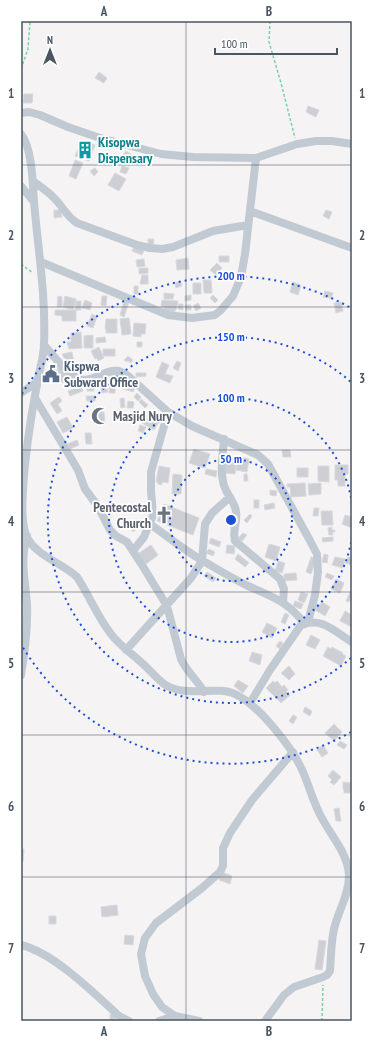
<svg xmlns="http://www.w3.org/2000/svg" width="373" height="1042" font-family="'PT Sans Narrow',sans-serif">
	<rect width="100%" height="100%" fill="#f5f3f3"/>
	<!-- building -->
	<path fill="#cdcfd5" stroke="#d7d9de" d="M 99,72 L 107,78 L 104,83 L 95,78 Z
		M 24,94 L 33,94 L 32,103 L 23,103 Z
		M 308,106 L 319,110 L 316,117 L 306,112 Z
		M 82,140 L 95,145 L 89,161 L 75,156 Z
		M 126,151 L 135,157 L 129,166 L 120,159 Z
		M 75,160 L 83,163 L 76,179 L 69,176 Z
		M 122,166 L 129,168 L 126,174 L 120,172 Z
		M 95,168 L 98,172 L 94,176 L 90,171 Z
		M 115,173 L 126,179 L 119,191 L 108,185 Z
		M 54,210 L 61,210 L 62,217 L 54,218 Z
		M 326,210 L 332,212 L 329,219 L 323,216 Z
		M 148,239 L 154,239 L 153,245 L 148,245 Z
		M 134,247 L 144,250 L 142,255 L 132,251 Z
		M 219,256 L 229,256 L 229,262 L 219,262 Z
		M 188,258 L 189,269 L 177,270 L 176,260 Z
		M 144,259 L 145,266 L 137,267 L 136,260 Z
		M 217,263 L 222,268 L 216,275 L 210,270 Z
		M 139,268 L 148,268 L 148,273 L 139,274 Z
		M 142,275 L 148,275 L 148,284 L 140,284 Z
		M 203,280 L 211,280 L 212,293 L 204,293 Z
		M 180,281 L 182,286 L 176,288 L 175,283 Z
		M 293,282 L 301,285 L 298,295 L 290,292 Z
		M 193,283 L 201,283 L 201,294 L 193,294 Z
		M 134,286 L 138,286 L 138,294 L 134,294 Z
		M 325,291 L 333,293 L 331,298 L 323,297 Z
		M 164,293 L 174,294 L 173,299 L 164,299 Z
		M 191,295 L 191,300 L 185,301 L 185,296 Z
		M 213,295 L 218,300 L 215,303 L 210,298 Z
		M 58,296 L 62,297 L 62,307 L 57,307 Z
		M 65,296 L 76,299 L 73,310 L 63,307 Z
		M 102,296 L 107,296 L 106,306 L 101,305 Z
		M 85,300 L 92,303 L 90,310 L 82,308 Z
		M 162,300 L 178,301 L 176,310 L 175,310 L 175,312 L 164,311 L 164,307 L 161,307 Z
		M 76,301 L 81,301 L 81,310 L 75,310 Z
		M 124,301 L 129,302 L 124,317 L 120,315 Z
		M 341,302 L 343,311 L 336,313 L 334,303 Z
		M 198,303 L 201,308 L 196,311 L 193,306 Z
		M 178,304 L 183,304 L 183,310 L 178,309 Z
		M 185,305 L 191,305 L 191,310 L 186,310 Z
		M 55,310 L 76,310 L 76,321 L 62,321 L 62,316 L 55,315 Z
		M 92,314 L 97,317 L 93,328 L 87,326 Z
		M 129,318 L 131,334 L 122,335 L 120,319 Z
		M 106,319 L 117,319 L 117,333 L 106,333 L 106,329 L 105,329 Z
		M 134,323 L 146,324 L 145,334 L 141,334 L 141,337 L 133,336 Z
		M 81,332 L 82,348 L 69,349 L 67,342 L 71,342 L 71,333 Z
		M 93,335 L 93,348 L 84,348 L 84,336 Z
		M 105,337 L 106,342 L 96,343 L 96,338 Z
		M 137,342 L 142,342 L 142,347 L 137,347 Z
		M 99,347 L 104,358 L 98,361 L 97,358 L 95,359 L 91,351 Z
		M 103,349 L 115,349 L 115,356 L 103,356 Z
		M 72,352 L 74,363 L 67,365 L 65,358 L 64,358 L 62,354 Z
		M 128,356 L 133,360 L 131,363 L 128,361 L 127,362 L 124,360 Z
		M 177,361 L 181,363 L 178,371 L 173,368 Z
		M 162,362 L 169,365 L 165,374 L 173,376 L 170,383 L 156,377 Z
		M 53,365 L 58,367 L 53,378 L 48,376 Z
		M 58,368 L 68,372 L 66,376 L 70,378 L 67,384 L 55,379 Z
		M 136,373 L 146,373 L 146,376 L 136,377 Z
		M 110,375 L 122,375 L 122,379 L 110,379 Z
		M 106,381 L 108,392 L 102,393 L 100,382 Z
		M 120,382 L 135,388 L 133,392 L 118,387 Z
		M 110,384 L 115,384 L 115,393 L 109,393 Z
		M 81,386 L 83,391 L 70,396 L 68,391 Z
		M 87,386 L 94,386 L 94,391 L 87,391 Z
		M 137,393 L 141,397 L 138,401 L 134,397 Z
		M 86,396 L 95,396 L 95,401 L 87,401 Z
		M 59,397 L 62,401 L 58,404 L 62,411 L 57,414 L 50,403 Z
		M 124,398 L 125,407 L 121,408 L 120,399 Z
		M 141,399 L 148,405 L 145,408 L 139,402 Z
		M 128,401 L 134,402 L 133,408 L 127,408 Z
		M 95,412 L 104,412 L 105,424 L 96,425 Z
		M 148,413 L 160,420 L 154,430 L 142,423 Z
		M 67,417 L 73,428 L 63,433 L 57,422 Z
		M 140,425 L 146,427 L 143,433 L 138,431 Z
		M 85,433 L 91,433 L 92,444 L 86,444 Z
		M 77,440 L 79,445 L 70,449 L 67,444 Z
		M 194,449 L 210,454 L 205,468 L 189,463 Z
		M 282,450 L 290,450 L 291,457 L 283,457 Z
		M 238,457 L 249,459 L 247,472 L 236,470 Z
		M 226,458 L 233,459 L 233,462 L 236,462 L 235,474 L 224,473 Z
		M 335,465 L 348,465 L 348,474 L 345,474 L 345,486 L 338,486 L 338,480 L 335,480 Z
		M 159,466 L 170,468 L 168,483 L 162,482 L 162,485 L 158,484 L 158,482 L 156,482 Z
		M 318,466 L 329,466 L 329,482 L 318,481 Z
		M 297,468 L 308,468 L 308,477 L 297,477 Z
		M 206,469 L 217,471 L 216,477 L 205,474 Z
		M 173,474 L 182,475 L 181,494 L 172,494 Z
		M 244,474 L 247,474 L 248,481 L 244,481 Z
		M 305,483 L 306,496 L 291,497 L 290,487 L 287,487 L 287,484 Z
		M 321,483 L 321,494 L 309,495 L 308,484 Z
		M 270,490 L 277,491 L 276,496 L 270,495 Z
		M 254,500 L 259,500 L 259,508 L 254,508 Z
		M 274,503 L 275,508 L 265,510 L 264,505 Z
		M 164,504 L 199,518 L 193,535 L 157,521 Z
		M 314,508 L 319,508 L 318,516 L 313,516 Z
		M 321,511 L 332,511 L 333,525 L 322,525 Z
		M 250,514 L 252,516 L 247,523 L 244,520 Z
		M 345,515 L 352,517 L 352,528 L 342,524 Z
		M 137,519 L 142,525 L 133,532 L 129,525 Z
		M 332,527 L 332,530 L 335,530 L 335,532 L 332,532 L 333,535 L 329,535 L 328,528 Z
		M 243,533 L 247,535 L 242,541 L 238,538 Z
		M 333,537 L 333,541 L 323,542 L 322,538 Z
		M 211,538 L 221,542 L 219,547 L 209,543 Z
		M 269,544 L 280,547 L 276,561 L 265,557 Z
		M 151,545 L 158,555 L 146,564 L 139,553 Z
		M 227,545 L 235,546 L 234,554 L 226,553 Z
		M 209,549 L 215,552 L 213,556 L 206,553 Z
		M 238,554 L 249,563 L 245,567 L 235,559 Z
		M 324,554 L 328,555 L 327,563 L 322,562 Z
		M 311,557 L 316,559 L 311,574 L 306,572 Z
		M 335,557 L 345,559 L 343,568 L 332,565 Z
		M 348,557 L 352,558 L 352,565 L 345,563 Z
		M 278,561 L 285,563 L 282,573 L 275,571 Z
		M 207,572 L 216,578 L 213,582 L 204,576 Z
		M 296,573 L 297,580 L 284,581 L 284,574 Z
		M 327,573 L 334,576 L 332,580 L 325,577 Z
		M 336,579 L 344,583 L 340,593 L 331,589 Z
		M 351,590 L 352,596 L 349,602 L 346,601 Z
		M 301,592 L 308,594 L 304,603 L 298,600 Z
		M 295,601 L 303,604 L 301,609 L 293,606 Z
		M 322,602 L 330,607 L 325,616 L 315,610 L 318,604 L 320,605 Z
		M 345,611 L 352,615 L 352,627 L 340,621 Z
		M 285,613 L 289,615 L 285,624 L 281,622 Z
		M 267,623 L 277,628 L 272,638 L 262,632 Z
		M 311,635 L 320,640 L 315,649 L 306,645 Z
		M 280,641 L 283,643 L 280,649 L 276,646 Z
		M 328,647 L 331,649 L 332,647 L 343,653 L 342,654 L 346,656 L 341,666 L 323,656 Z
		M 252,652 L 262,655 L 260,665 L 249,661 Z
		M 289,666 L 295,674 L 289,680 L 281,673 Z
		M 238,680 L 248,686 L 243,693 L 234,686 Z
		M 273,681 L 275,683 L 277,681 L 282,687 L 284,685 L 288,690 L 286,691 L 290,695 L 281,703 L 266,688 Z
		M 305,707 L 312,711 L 310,716 L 303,712 Z
		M 293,715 L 297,717 L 293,724 L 289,721 Z
		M 334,724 L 342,732 L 334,741 L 325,733 Z
		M 340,741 L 347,745 L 344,749 L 337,745 Z
		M 323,745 L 328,753 L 322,757 L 317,750 Z
		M 333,770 L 341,777 L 334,785 L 330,782 L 332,780 L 328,776 Z
		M 343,782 L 352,783 L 352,793 L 344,793 L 344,790 L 343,789 Z
		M 339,808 L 341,821 L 336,821 L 334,809 Z
		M 21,849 L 24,849 L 23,862 L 21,862 Z
		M 222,872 L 232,876 L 230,884 L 219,880 Z
		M 117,905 L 118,915 L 102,917 L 101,907 Z
		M 49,916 L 56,916 L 56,924 L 49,924 Z
		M 125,935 L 134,936 L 133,945 L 124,944 Z
		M 319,940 L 326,941 L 322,970 L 315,969 Z
		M 110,1014 L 115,1015 L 115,1021 L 110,1021 Z"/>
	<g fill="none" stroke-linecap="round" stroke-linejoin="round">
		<!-- path -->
		<path stroke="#7ad0a6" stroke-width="1.5" stroke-dasharray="3 2" stroke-linecap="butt" d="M 270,21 L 269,42 L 281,83 L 295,138
			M 21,69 L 28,49 L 30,21
			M 21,264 L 33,273
			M 322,1021 L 323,985"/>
		<!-- minor -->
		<path stroke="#c1cad2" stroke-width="8" d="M 21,113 L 29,112 L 40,115 L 68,127 L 97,137 L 161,154 L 193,157 L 256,158 L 297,144 L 316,141 L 332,141 L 352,144
			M 21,134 C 32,147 33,185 34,202 C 38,249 46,296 44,344 C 44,355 40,368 38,379 C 31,416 25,453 23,490 C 22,504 21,521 26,535 C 34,555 62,563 77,577 C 89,595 97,616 111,634 C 119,645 131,653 142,663 C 149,669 156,678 164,684 C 187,699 216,684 237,695 C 260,707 293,748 303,772 C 310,788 314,805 323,820 C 332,837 349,855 349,877 C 349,895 338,911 334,929 C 331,942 331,957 330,971 L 327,975 L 323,977 L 294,987 L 284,995 L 265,1021
			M 33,181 C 41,187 49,192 55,199 C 63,207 67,217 77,223 L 137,245 L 150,248 L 162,249 L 173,247 L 213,231 L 248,225
			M 21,186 L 34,202
			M 250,211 L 352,248
			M 41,262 L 168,315 L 192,318 L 215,315 L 221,310 L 233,296 L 241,277 L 245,254 L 256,158
			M 44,345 C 54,356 64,371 77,378 C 93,385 104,368 119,371 C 122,372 125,374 127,375 L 168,412 L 192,426 L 258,455 L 268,464 L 308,537 L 317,554 L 318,572 L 315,595 L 308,622
			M 21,393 L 37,382
			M 35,398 L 78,470 L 85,489 L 97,505 L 110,530 L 116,536 L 127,542 L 142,565 L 167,606 L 181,659 C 187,672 197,680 204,692
			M 224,439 C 223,454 219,474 225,488 C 228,496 235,503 236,511 C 238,521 232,531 235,541 L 280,579 L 284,589 L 283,602
			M 150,524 C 167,536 184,550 203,561 C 217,569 232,578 246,585 C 272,597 286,600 305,624
			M 133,551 L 144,537 L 153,515 L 151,491 L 151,472 L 168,412
			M 126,650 L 191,578 L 202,561 L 205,524 L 212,513 L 230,497
			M 21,675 C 25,651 28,628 27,604 C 25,579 20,561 27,536
			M 250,703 L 270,670 L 301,625 C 321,616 335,632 352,642
			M 21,945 C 54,953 94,993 119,1016 L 129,1021
			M 159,1021 L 175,1016
			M 199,1021 L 175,1016 L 162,1007 L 153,994 L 145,976 L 141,954 L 145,938 L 156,923 L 202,888 L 220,872 L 223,866 L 223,848 L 230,833 L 252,800 L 293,752"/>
	</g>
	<!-- grid -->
	<path fill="none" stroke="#4a5661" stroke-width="1" stroke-opacity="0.55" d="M 186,21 L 186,1021M 21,165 L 352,165M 21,307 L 352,307M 21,450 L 352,450M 21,592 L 352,592M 21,735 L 352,735M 21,877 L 352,877"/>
	<!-- distance rings -->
	<g fill="none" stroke="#1d4ed8" stroke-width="2" stroke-dasharray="2 4">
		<circle cx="231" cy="520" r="61"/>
		<path d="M352 536A122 122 0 1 1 352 504"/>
		<path d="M351 658A183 183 0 1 1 351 382"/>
		<path d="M351 732A244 244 0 0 1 22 646M22 394A244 244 0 0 1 351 308"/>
	</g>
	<!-- icons -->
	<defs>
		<g id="building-bare" transform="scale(1.38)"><path d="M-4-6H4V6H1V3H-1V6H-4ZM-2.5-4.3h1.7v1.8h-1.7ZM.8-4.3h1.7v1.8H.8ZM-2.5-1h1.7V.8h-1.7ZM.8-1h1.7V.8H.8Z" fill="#0f9aa8" stroke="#fff" stroke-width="2.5" paint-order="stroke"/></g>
		<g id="civic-bare" transform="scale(1.38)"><path d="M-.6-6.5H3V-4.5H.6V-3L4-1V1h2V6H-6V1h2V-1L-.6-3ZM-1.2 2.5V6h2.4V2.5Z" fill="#5c6f8a" stroke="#fff" stroke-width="2.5" paint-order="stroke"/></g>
		<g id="mosque-bare" transform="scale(1.38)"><path d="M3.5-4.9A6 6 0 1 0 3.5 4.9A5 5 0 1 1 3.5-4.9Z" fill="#6b7280" stroke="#fff" stroke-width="2.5" paint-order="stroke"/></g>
		<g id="church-bare" transform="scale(1.38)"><path d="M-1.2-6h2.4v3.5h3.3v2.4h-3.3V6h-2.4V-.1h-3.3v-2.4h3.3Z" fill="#6b7280" stroke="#fff" stroke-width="2.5" paint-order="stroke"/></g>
	</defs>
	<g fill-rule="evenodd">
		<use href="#building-bare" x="85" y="150"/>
		<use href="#civic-bare" x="51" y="374"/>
		<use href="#mosque-bare" x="100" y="416"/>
		<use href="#church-bare" x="164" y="515"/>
	</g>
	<g text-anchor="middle" stroke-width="3.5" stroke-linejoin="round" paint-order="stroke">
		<!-- culture labels -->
		<g font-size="14" font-weight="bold" fill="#0d838f" stroke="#fff" text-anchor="start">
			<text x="98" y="147">Kisopwa<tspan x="98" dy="16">Dispensary</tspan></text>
		</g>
		<!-- service labels -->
		<g font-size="14" font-weight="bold" fill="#4e5e75" stroke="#fff" text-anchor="start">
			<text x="64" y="371">Kispwa<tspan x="64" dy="16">Subward Office</tspan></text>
		</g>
		<!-- worship labels -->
		<g font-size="14" font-weight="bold" fill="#5b616d" stroke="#fff" text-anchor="start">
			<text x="113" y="421">Masjid Nury</text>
			<text x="151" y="512" text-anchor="end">Pentecostal<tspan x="151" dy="16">Church</tspan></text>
		</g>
	</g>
	<circle cx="231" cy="520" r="6" fill="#1d4ed8" stroke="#fff" stroke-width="2"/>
	<g font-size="12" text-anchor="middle" font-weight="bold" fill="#1d4ed8" stroke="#fff" stroke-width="3.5" stroke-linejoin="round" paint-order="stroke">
		<text x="231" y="280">200 m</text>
		<text x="231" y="341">150 m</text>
		<text x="231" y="402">100 m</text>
		<text x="231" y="463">50 m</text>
	</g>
	<!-- border -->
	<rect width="373" height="1042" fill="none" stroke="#ffffff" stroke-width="44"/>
	<!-- north arrow -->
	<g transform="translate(50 50)" stroke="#ffffff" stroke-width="3" paint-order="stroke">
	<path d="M0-3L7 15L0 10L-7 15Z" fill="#4a5661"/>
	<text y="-6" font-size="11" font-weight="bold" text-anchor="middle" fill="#4a5661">N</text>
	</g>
	<!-- scale -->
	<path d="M215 48v6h122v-6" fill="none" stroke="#4a5661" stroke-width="2"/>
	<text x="221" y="48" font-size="12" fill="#4a5661" stroke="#ffffff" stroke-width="3" paint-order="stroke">100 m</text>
	<rect x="22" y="22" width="329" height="998" fill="none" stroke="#4a5661" stroke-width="1.5"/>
	<g font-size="13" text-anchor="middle" font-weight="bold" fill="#4a5661">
		<text x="104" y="16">A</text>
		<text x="269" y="16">B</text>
		<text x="11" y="98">1</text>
		<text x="362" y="98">1</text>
		<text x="11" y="240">2</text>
		<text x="362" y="240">2</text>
		<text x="11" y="383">3</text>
		<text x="362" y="383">3</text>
		<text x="11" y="526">4</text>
		<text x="362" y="526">4</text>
		<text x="11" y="668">5</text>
		<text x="362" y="668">5</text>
		<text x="11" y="811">6</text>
		<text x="362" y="811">6</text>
		<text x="11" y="953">7</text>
		<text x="362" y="953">7</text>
		<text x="104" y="1036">A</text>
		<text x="269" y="1036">B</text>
	</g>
</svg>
